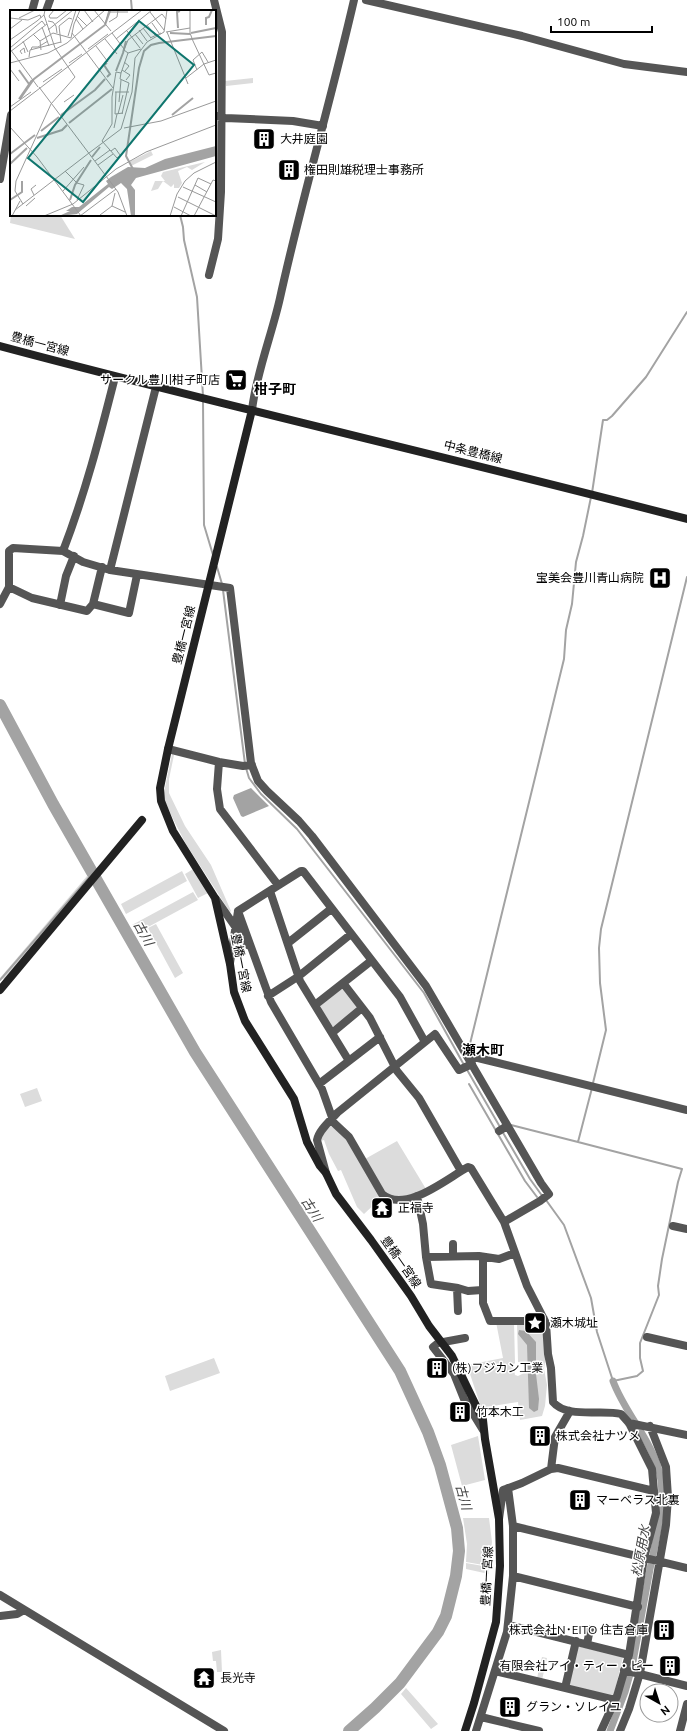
<svg xmlns="http://www.w3.org/2000/svg" width="687" height="1731" font-family="Ubuntu,'Noto Sans JP',sans-serif">
	<rect width="100%" height="100%" fill="#fff"/>
	<!-- green -->
	<path fill="#dcdcdc" d="M 253,78 L 253,83 L 226,86 L 225,81 Z
		M 11,215 L 60,215 L 75,239 L 10,223 Z
		M 172,754 L 174,755 L 169,779 L 169,793 L 185,826 L 211,865 L 231,911 L 230,912 L 186,844 L 174,821 L 163,797 Z
		M 195,868 L 210,892 L 198,898 L 185,874 Z
		M 182,871 L 187,881 L 126,914 L 121,904 Z
		M 87,876 L 89,879 L 5,979 L 0,978 Z
		M 193,892 L 198,900 L 137,933 L 132,925 Z
		M 156,924 L 183,973 L 175,978 L 148,928 Z
		M 339,989 L 344,989 L 357,1005 L 356,1011 L 336,1027 L 330,1026 L 320,1009 L 321,1004 Z
		M 37,1088 L 42,1101 L 25,1107 L 20,1094 Z
		M 329,1125 L 346,1136 L 382,1197 L 364,1214 L 357,1207 L 341,1170 L 338,1171 L 329,1154 L 324,1140 L 321,1141 L 320,1139 Z
		M 397,1141 L 426,1189 C 387,1212 383,1189 365,1159 Z
		M 496,1322 L 514,1322 L 515,1363 L 513,1365 L 515,1375 L 518,1376 L 526,1372 L 524,1363 L 518,1362 L 517,1322 L 540,1322 L 543,1324 L 547,1349 L 544,1369 L 547,1385 L 545,1406 L 542,1416 L 520,1420 L 518,1402 L 486,1407 L 485,1410 L 482,1410 L 467,1365 L 503,1358 Z
		M 214,1358 L 220,1373 L 170,1391 L 165,1376 Z
		M 478,1436 L 485,1480 L 462,1486 L 451,1445 Z
		M 489,1518 L 492,1542 L 489,1566 L 466,1562 L 467,1544 L 463,1518 Z
		M 466,1563 L 489,1567 L 489,1574 L 466,1569 Z
		M 577,1646 L 623,1657 L 614,1694 L 611,1696 L 570,1686 L 567,1683 Z
		M 221,1650 L 222,1672 L 217,1672 L 216,1661 L 213,1661 L 212,1652 Z
		M 542,1657 L 547,1658 L 542,1680 L 537,1678 Z
		M 406,1688 L 438,1724 L 431,1729 L 401,1694 Z"/>
	<!-- water -->
	<path fill="#a3a3a3" d="M 251,788 L 269,806 L 243,817 L 241,816 L 233,798 L 234,795 Z
		M 519,1330 L 526,1331 L 536,1342 L 536,1374 L 539,1399 L 538,1410 L 534,1412 L 529,1408 L 527,1345 L 518,1334 Z"/>
	<g fill="none" stroke-linecap="round" stroke-linejoin="round">
		<!-- stream -->
		<path stroke="#a3a3a3" stroke-width="2" d="M 131,0 L 132,11
			M 180,215 L 183,227 L 184,240 L 197,297 L 203,396
			M 203,401 L 204,525 L 213,555
			M 592,493 L 603,420 L 607,420 L 612,416 L 646,377 L 687,312
			M 217,567 L 222,584
			M 223,590 L 245,764
			M 246,768 L 249,778 L 261,794 L 297,829 L 424,993 L 464,1065
			M 0,980 L 92,874
			M 468,1052 L 564,659 L 566,630 L 572,604 L 576,562 L 583,536 L 591,497
			M 466,1068 L 500,1127
			M 593,1083 L 606,1030 L 600,983 L 599,948 L 601,929 L 687,577
			M 469,1084 L 525,1181 L 537,1197
			M 511,1125 L 578,1142
			M 502,1131 L 530,1179 L 543,1197
			M 546,1200 L 564,1225 L 591,1298 L 597,1332 L 613,1381 L 637,1376 L 643,1371 L 640,1358 L 640,1343 L 659,1295 L 658,1286 L 662,1259 L 678,1182 L 682,1169 L 578,1142 L 592,1088"/>
		<!-- canal -->
		<path stroke="#a3a3a3" stroke-width="7" d="M 610,1731 L 625,1692 L 632,1667 C 638,1634 644,1601 650,1569 C 656,1537 668,1499 658,1467 C 648,1436 624,1411 613,1381"/>
		<!-- river -->
		<path stroke="#a3a3a3" stroke-width="12" d="M 0,705 L 53,804 L 195,1052 L 400,1371 L 428,1432 L 440,1465 L 457,1528 L 459,1551 L 456,1576 L 446,1616 L 438,1632 L 400,1683 L 375,1708 L 349,1731"/>
		<!-- minor -->
		<path stroke="#555" stroke-width="8" d="M 32,11 L 35,0
			M 46,11 L 50,0
			M 216,116 L 225,118 L 293,121 L 323,126
			M 0,179 L 11,115
			M 209,275 L 218,239 L 221,192 L 222,32 L 214,0
			M 252,410 C 256,374 272,334 280,298 C 302,198 331,100 354,0
			M 63,551 C 85,494 100,436 115,377
			M 110,570 L 156,387
			M 9,587 L 32,598 L 87,611 L 93,604 L 102,567
			M 0,604 L 9,587 L 9,551 L 13,548 L 63,551 L 83,562 L 110,570 L 230,588 L 251,763 L 258,781 L 267,791 L 299,821 L 312,836 L 426,986 L 541,1183 L 549,1194 L 540,1201 L 504,1222
			M 93,604 L 129,613 L 137,575
			M 60,605 L 66,576 L 74,556
			M 168,749 L 219,762 L 243,766 L 252,765
			M 219,762 L 217,789 L 220,809 L 278,885
			M 270,891 L 300,981 L 349,1061
			M 216,899 L 248,945
			M 238,911 L 271,1002 L 322,1089 L 334,1123 L 349,1137 L 382,1194 C 405,1214 446,1179 468,1167 L 471,1168 L 504,1222 L 527,1286 L 546,1323 L 548,1354 L 551,1368 L 553,1402 C 567,1419 602,1409 621,1414 L 629,1423 L 652,1469 L 656,1513 L 644,1558 L 629,1655 L 617,1696 L 601,1731
			M 288,943 L 331,909
			M 230,963 L 238,911 L 301,871 L 303,871 L 400,997 L 425,1042
			M 343,983 L 370,1018 L 397,1071 L 419,1098 L 461,1171
			M 268,996 L 299,976 L 351,934
			M 315,1005 L 371,961
			M 332,1033 L 362,1008
			M 469,1058 L 478,1058 L 687,1110
			M 319,1084 L 380,1037
			M 499,1131 L 507,1126
			M 326,1173 L 317,1140 C 319,1130 330,1121 337,1113 L 435,1034 L 459,1070 L 472,1064
			M 417,1196 L 423,1224 L 426,1257 L 479,1256 L 499,1259 L 515,1253
			M 673,1226 L 687,1229
			M 453,1244 L 453,1256
			M 426,1257 L 431,1284 L 458,1288 L 468,1291 L 482,1290
			M 483,1257 L 483,1303 L 490,1321 L 530,1321 L 544,1319
			M 457,1288 L 458,1311
			M 647,1337 L 687,1346
			M 465,1338 L 438,1343 L 433,1347 L 454,1374 L 464,1399 L 483,1430
			M 629,1423 L 687,1435
			M 551,1469 L 558,1468 L 654,1491
			M 499,1519 L 503,1490 L 522,1483 L 551,1469 L 555,1437 L 570,1411
			M 513,1526 L 687,1568
			M 513,1576 L 638,1607
			M 0,1595 L 224,1731
			M 0,1616 L 17,1614 L 24,1610
			M 508,1625 L 629,1655
			M 587,1644 L 590,1629
			M 624,1670 L 687,1686
			M 495,1671 L 615,1700
			M 565,1688 L 576,1641
			M 481,1717 L 539,1731
			M 476,1731 L 507,1632 L 513,1576 L 513,1526 L 508,1488
			M 620,1731 L 629,1709 L 640,1673 L 666,1525 L 668,1497 L 666,1467 L 650,1426
			M 680,1731 L 687,1704"/>
		<!-- tertiary -->
		<path stroke="#555" stroke-width="8" d="M 366,0 L 522,36 L 624,64 L 687,72"/>
		<!-- secondary -->
		<path stroke="#222" stroke-width="8" d="M 0,346 C 228,407 458,459 687,519
			M 252,410 L 168,749 L 160,788 L 161,801 L 173,831 L 215,898 L 230,964 L 234,992 L 245,1021 L 294,1099 L 307,1142 L 320,1166 L 326,1173 L 336,1194 L 371,1240 L 411,1296 L 429,1326 L 452,1356 L 483,1420 L 485,1439 L 499,1519 L 500,1566 L 496,1622 L 474,1703 L 465,1731
			M 0,990 L 142,820"/>
	</g>
	<!-- icons -->
	<defs>
		<g id="building-square" transform="scale(1.15)"><rect x="-9" y="-9" width="18" height="18" rx="4" fill="#000" stroke="#fff"/><path d="M-4-6H4V6H1V3H-1V6H-4ZM-2.5-4.3h1.7v1.8h-1.7ZM.8-4.3h1.7v1.8H.8ZM-2.5-1h1.7V.8h-1.7ZM.8-1h1.7V.8H.8Z" fill="#fff"/></g>
		<g id="supermarket-square" transform="scale(1.15)"><rect x="-9" y="-9" width="18" height="18" rx="4" fill="#000" stroke="#fff"/><path d="M-6-5.5h2.5l.6 2H6L4.5 2H-2.5L-4.4-4H-6ZM-1.5 3.2a1.3 1.3 0 1 0 .1 0ZM3 3.2a1.3 1.3 0 1 0 .1 0Z" fill="#fff"/></g>
		<g id="hospital-square" transform="scale(1.15)"><rect x="-9" y="-9" width="18" height="18" rx="4" fill="#000" stroke="#fff"/><path d="M-5-5h3v3.5h4V-5h3V5h-3V1.5h-4V5h-3Z" fill="#fff"/></g>
		<g id="temple-square" transform="scale(1.15)"><rect x="-9" y="-9" width="18" height="18" rx="4" fill="#000" stroke="#fff"/><path d="M0-6L5-2H3V0L6.5 2.5H4V6H1.5V3h-3V6H-4V2.5H-6.5L-3 0V-2H-5Z" fill="#fff"/></g>
		<g id="sight-square" transform="scale(1.15)"><rect x="-9" y="-9" width="18" height="18" rx="4" fill="#000" stroke="#fff"/><path d="M0-6L1.8-2.2L6-1.7L2.9 1.2L3.7 5.4L0 3.3L-3.7 5.4L-2.9 1.2L-6-1.7L-1.8-2.2Z" fill="#fff"/></g>
	</defs>
	<g fill-rule="evenodd">
		<use href="#building-square" x="264" y="139"/>
		<use href="#building-square" x="289" y="170"/>
		<use href="#supermarket-square" x="236" y="380"/>
		<use href="#hospital-square" x="660" y="578"/>
		<use href="#temple-square" x="382" y="1208"/>
		<use href="#sight-square" x="535" y="1323"/>
		<use href="#building-square" x="437" y="1368"/>
		<use href="#building-square" x="460" y="1412"/>
		<use href="#building-square" x="540" y="1436"/>
		<use href="#building-square" x="580" y="1500"/>
		<use href="#building-square" x="664" y="1630"/>
		<use href="#building-square" x="670" y="1666"/>
		<use href="#temple-square" x="204" y="1678"/>
		<use href="#building-square" x="510" y="1707"/>
	</g>
	<g text-anchor="middle" stroke-width="3" stroke-linejoin="round" paint-order="stroke">
		<!-- poi labels -->
		<g font-size="12" fill="#000" stroke="#fff" text-anchor="start">
			<text x="280" y="143">大井庭園</text>
			<text x="304" y="174">権田則雄税理士事務所</text>
			<text x="220" y="384" text-anchor="end">サークル豊川柑子町店</text>
			<text x="644" y="582" text-anchor="end">宝美会豊川青山病院</text>
			<text x="398" y="1212">正福寺</text>
			<text x="550" y="1327">瀬木城址</text>
			<text x="452" y="1372">(株)フジカン工業</text>
			<text x="476" y="1416">竹本木工</text>
			<text x="556" y="1440">株式会社ナツメ</text>
			<text x="596" y="1504">マーベラス北裏</text>
			<text x="648" y="1634" text-anchor="end">株式会社N･EITO 住吉倉庫</text>
			<text x="654" y="1670" text-anchor="end">有限会社アイ・ティー・ピー</text>
			<text x="220" y="1682">長光寺</text>
			<text x="526" y="1711">グラン・ソレイユ</text>
		</g>
		<!-- street labels -->
		<g font-size="12" fill="#000" stroke="#fff">
			<text transform="translate(40 344) rotate(15)" y="4">豊橋一宮線</text>
			<text transform="translate(473 452) rotate(14)" y="4">中条豊橋線</text>
			<text transform="translate(184 635) rotate(-76)" y="4">豊橋一宮線</text>
			<text transform="translate(241 963) rotate(79)" y="4">豊橋一宮線</text>
			<text transform="translate(401 1262) rotate(55)" y="4">豊橋一宮線</text>
			<text transform="translate(487 1576) rotate(-87)" y="4">豊橋一宮線</text>
		</g>
		<!-- water labels -->
		<g font-size="13" font-style="italic" fill="#444" stroke="#fff">
			<text transform="translate(144 933) rotate(61)" y="5">古川</text>
			<text transform="translate(312 1209) rotate(57)" y="5">古川</text>
			<text transform="translate(464 1497) rotate(75)" y="5">古川</text>
			<text transform="translate(640 1551) rotate(-80)" y="5">松原用水</text>
		</g>
		<!-- quarter labels -->
		<g font-size="14" font-weight="bold" fill="#000" stroke="#fff">
			<text x="275" y="394">柑子町</text>
			<text x="483" y="1055">瀬木町</text>
		</g>
	</g>
	<!-- overview -->
	<g transform="translate(10 10)">
		<rect width="206" height="206" fill="#fff"/>
		<path d="M 141,141 L 143,145 L 121,156 L 119,152 ZM 195,152 L 182,160 L 177,157 L 168,161 L 172,173 L 169,178 L 164,178 L 164,174 L 161,177 L 153,171 L 148,179 L 141,181 L 145,171 L 155,171 L 151,166 L 153,162 Z" fill="#dcdcdc"/>
		<path d="M 206,136 L 206,146 L 126,168 L 121,175 L 125,180 L 125,206 L 121,206 L 117,179 L 111,173 L 102,179 L 99,177 L 67,204 L 49,206 L 60,201 L 56,201 L 62,197 L 69,197 L 98,174 L 96,171 L 101,167 L 118,157 L 135,158 L 155,149 Z" fill="#a3a3a3"/>
		<path fill="none" stroke="#a3a3a3" stroke-width="2" d="M 196,15 L 196,8 L 199,7 L 202,0M 168,18 L 167,2 L 170,1M 160,23 L 180,24M 181,23 L 206,18M 113,43 L 116,31M 97,53 L 94,55 L 100,64 L 97,67M 9,60 L 19,74M 106,61 L 113,43M 9,89 L 22,70M 10,89 L 24,69 L 95,15 L 100,1M 51,105 L 85,80 L 95,69M 162,105 L 183,88M 59,113 L 102,79M 31,121 L 49,107M 27,128 L 52,120 L 57,115M 0,144 L 25,125M 82,147 L 90,137M 0,154 L 17,138M 124,161 L 116,146 L 129,58 L 134,41 L 141,35 L 149,33 L 206,26M 0,190 L 12,182 L 12,171M 60,190 L 65,175 L 81,150"/>
		<path fill="none" stroke="#999" stroke-width="1" d="M 44,0 L 39,6 L 40,8 L 47,8 L 57,0M 74,0 L 83,12M 84,0 L 101,21M 180,0 L 180,23 L 183,31 L 199,65 L 206,63M 99,2 L 118,2M 140,2 L 154,20M 67,6 L 77,16M 0,8 L 18,10 L 30,5 L 31,8M 9,8 L 25,0M 66,9 L 73,19M 38,11 L 43,12 L 46,16 L 47,23M 99,12 L 107,7 L 108,0M 142,13 L 149,23M 95,14 L 99,0M 137,15 L 145,25M 32,17 L 39,36M 133,18 L 141,28M 0,19 L 12,10M 38,20 L 63,0M 129,20 L 137,31M 117,21 L 130,38M 156,22 L 180,18M 157,22 L 178,74M 62,23 L 103,78M 102,23 L 114,39M 23,24 L 30,31 L 31,40M 125,24 L 133,34M 58,26 L 66,0M 140,28 L 151,23M 95,29 L 107,44M 106,29 L 142,0M 0,30 L 27,11 L 34,5 L 35,0M 13,31 L 18,42M 30,31 L 43,23 L 61,28 L 64,14 L 70,0M 51,33 L 49,16 L 59,8 L 62,9M 86,36 L 98,52M 0,38 L 32,11 L 35,15M 0,39 L 28,77M 78,39 L 98,24M 21,40 L 22,37 L 28,37 L 38,31M 0,42 L 37,14M 118,43 L 114,40 L 118,30 L 152,4 L 156,9M 12,44 L 10,41 L 14,38 L 15,43M 19,47 L 20,40 L 51,32M 114,52 L 119,56 L 115,61M 0,53 L 38,43 L 57,33 L 95,0M 59,53 L 72,44M 0,59 L 9,71M 112,60 L 120,65 L 116,70M 187,60 L 183,50 L 192,42 L 198,52M 111,63 L 106,62 L 102,87 L 102,114 L 92,131 L 107,148 L 112,144M 176,68 L 194,54 L 206,50M 33,72 L 52,59M 29,77 L 108,182 L 117,206M 105,82 L 119,82M 106,82 L 105,104 L 113,103M 54,92 L 64,85M 109,92 L 111,70M 0,97 L 21,82M 0,101 L 132,0M 108,104 L 113,85M 112,104 L 119,73 L 110,69 L 111,63 L 118,43 L 131,39M 0,117 L 27,147 L 71,206M 104,118 L 107,104M 114,118 L 151,111 L 206,91M 101,141 L 105,138 L 110,145M 79,143 L 111,119 L 122,82 L 125,48 L 137,32 L 154,22 L 157,0M 85,151 L 100,140M 88,155 L 103,144M 55,161 L 67,173 L 74,175 L 67,190M 185,175 L 197,182M 173,177 L 206,192M 53,181 L 74,157M 24,185 L 21,179 L 26,175M 168,187 L 206,206M 13,194 L 5,181 L 6,171 L 41,94 L 65,67 L 45,38 L 34,5M 16,196 L 25,188M 102,196 L 115,202M 164,197 L 181,206M 5,200 L 79,143M 90,205 L 102,196 L 105,183M 2,206 L 10,191M 34,206 L 63,194 L 106,159 L 136,142 L 206,115M 70,206 L 106,179M 160,206 L 167,184 L 175,171 L 184,163 L 206,152M 171,206 L 188,168 L 201,174M 184,206 L 203,170 L 206,171"/>
		<path fill="#0f766e" fill-opacity="0.15" stroke="#0f766e" stroke-width="2" d="M 129,11 L 184,55 L 73,192 L 18,148 Z"/>
		<rect width="206" height="206" fill="none" stroke="#000" stroke-width="2"/>
	</g>
	<!-- north arrow -->
	<g transform="translate(659 1703) rotate(141)"><circle r="19" fill="#ffffff" stroke="#999999"/>
	<path d="M0-3L7 15L0 10L-7 15Z" fill="#000000"/>
	<text y="-6" font-size="11" font-weight="bold" text-anchor="middle" fill="#000000">N</text>
	</g>
	<!-- scale -->
	<path d="M551 26v6h101v-6" fill="none" stroke="#000000" stroke-width="2"/>
	<text x="557" y="26" font-size="12" fill="#000000" stroke="#ffffff" stroke-width="3" paint-order="stroke">100 m</text>
</svg>
